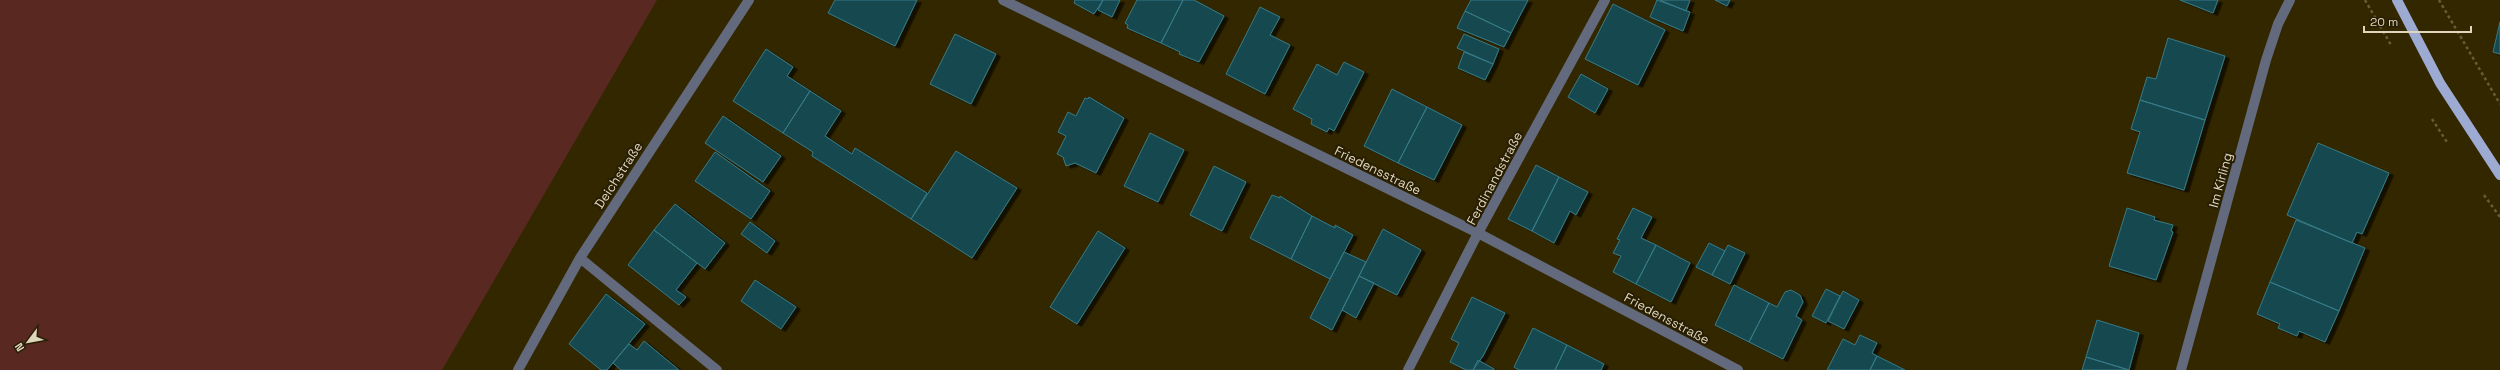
<svg xmlns="http://www.w3.org/2000/svg" width="2500" height="370" font-family="'Space Grotesk',sans-serif">
	<defs>
		<filter id="shadow"><feDropShadow dx="4.5" dy="2.5" stdDeviation="0" flood-color="#0009"/></filter>
	</defs>
	<rect width="100%" height="100%" fill="#332700"/>
	<!-- green -->
	<path fill="#592921" d="M 0,0 L 657,0 L 442,370 L 0,370 Z"/>
	<!-- building -->
	<path fill="#174850" stroke="#367b87" filter="url(#shadow)" d="M 835,0 L 917,0 L 895,46 L 828,13 Z
		M 1075,0 L 1103,0 L 1094,14 L 1074,3 Z
		M 1103,0 L 1120,0 L 1112,17 L 1098,10 Z
		M 1137,0 L 1183,0 L 1161,43 L 1127,28 L 1128,25 L 1125,23 Z
		M 1183,0 L 1194,0 L 1224,16 L 1199,62 L 1179,54 L 1180,52 L 1161,43 Z
		M 1471,0 L 1528,0 L 1511,33 L 1465,11 Z
		M 1657,0 L 1690,12 L 1683,31 L 1650,17 Z
		M 1660,0 L 1690,0 L 1686,11 Z
		M 1715,0 L 1730,0 L 1727,6 Z
		M 2180,0 L 2218,0 L 2213,13 Z
		M 1613,4 L 1665,30 L 1638,85 L 1585,59 Z
		M 1260,7 L 1280,17 L 1270,35 L 1290,45 L 1265,94 L 1226,74 Z
		M 1465,11 L 1511,33 L 1504,47 L 1457,28 Z
		M 2500,22 L 2500,54 L 2493,52 Z
		M 955,34 L 996,54 L 971,104 L 930,84 Z
		M 1464,34 L 1499,49 L 1493,64 L 1457,48 Z
		M 2168,38 L 2225,56 L 2205,120 L 2140,100 L 2147,77 L 2156,79 Z
		M 766,49 L 793,67 L 787,76 L 810,91 L 783,133 L 733,101 Z
		M 1464,52 L 1493,64 L 1485,80 L 1458,68 Z
		M 1344,62 L 1364,72 L 1334,131 L 1329,128 L 1327,132 L 1311,124 L 1312,119 L 1293,109 L 1317,64 L 1337,75 Z
		M 1581,74 L 1608,89 L 1595,113 L 1568,97 Z
		M 1392,89 L 1427,107 L 1398,163 L 1364,146 Z
		M 810,91 L 841,111 L 825,136 L 852,154 L 855,148 L 927,193 L 911,219 L 812,156 L 813,152 L 783,133 Z
		M 1089,97 L 1124,118 L 1096,173 L 1075,163 L 1066,166 L 1063,157 L 1057,154 L 1066,136 L 1058,132 L 1068,112 L 1076,116 L 1085,98 L 1088,99 Z
		M 2140,100 L 2205,120 L 2184,190 L 2127,173 L 2140,132 L 2131,129 Z
		M 1427,107 L 1462,125 L 1434,180 L 1398,163 Z
		M 723,116 L 781,156 L 763,182 L 705,143 Z
		M 1150,133 L 1184,150 L 1158,202 L 1124,186 Z
		M 2318,143 L 2389,173 L 2362,234 L 2357,232 L 2352,243 L 2287,215 Z
		M 956,151 L 1017,188 L 972,258 L 911,219 Z
		M 715,152 L 770,191 L 751,219 L 695,181 Z
		M 1536,165 L 1559,177 L 1532,231 L 1508,219 Z
		M 1214,166 L 1246,182 L 1222,231 L 1190,215 Z
		M 1559,177 L 1588,192 L 1576,215 L 1570,211 L 1554,243 L 1532,231 Z
		M 1272,195 L 1280,198 L 1280,196 L 1312,216 L 1291,259 L 1250,238 Z
		M 675,204 L 725,243 L 705,269 L 654,230 Z
		M 1633,208 L 1652,217 L 1641,238 L 1656,245 L 1636,284 L 1613,272 L 1621,256 L 1613,253 L 1620,240 L 1617,239 Z
		M 2127,208 L 2155,217 L 2154,220 L 2173,225 L 2171,231 L 2173,232 L 2156,280 L 2109,266 Z
		M 1312,216 L 1335,228 L 1335,225 L 1353,235 L 1330,279 L 1291,259 Z
		M 2296,220 L 2365,248 L 2339,311 L 2270,282 Z
		M 750,222 L 775,241 L 767,253 L 741,234 Z
		M 1383,229 L 1421,250 L 1397,295 L 1359,276 Z
		M 654,230 L 697,263 L 676,290 L 686,297 L 679,305 L 628,265 Z
		M 1098,231 L 1125,248 L 1077,324 L 1050,307 Z
		M 1709,243 L 1725,251 L 1712,275 L 1696,267 Z
		M 1656,245 L 1690,263 L 1671,302 L 1636,284 Z
		M 1728,245 L 1745,253 L 1730,284 L 1712,275 Z
		M 1344,252 L 1366,262 L 1332,330 L 1310,318 Z
		M 1359,276 L 1374,283 L 1356,318 L 1342,310 Z
		M 755,280 L 796,307 L 781,329 L 741,301 Z
		M 2270,282 L 2339,311 L 2325,342 L 2299,331 L 2297,336 L 2278,328 L 2280,324 L 2257,314 Z
		M 1734,285 L 1769,303 L 1749,342 L 1715,325 Z
		M 1826,289 L 1840,296 L 1826,323 L 1812,316 Z
		M 1791,290 L 1800,295 L 1803,302 L 1796,316 L 1802,320 L 1783,359 L 1749,342 L 1769,303 L 1777,307 L 1785,292 Z
		M 1843,291 L 1859,300 L 1844,329 L 1828,321 Z
		M 606,294 L 645,324 L 607,370 L 601,370 L 569,344 Z
		M 1472,297 L 1505,313 L 1483,356 L 1473,370 L 1466,370 L 1450,362 L 1459,343 L 1451,339 Z
		M 2097,320 L 2139,333 L 2129,370 L 2086,357 Z
		M 1533,328 L 1567,345 L 1555,370 L 1519,370 L 1514,367 Z
		M 1860,335 L 1877,343 L 1872,353 L 1877,356 L 1870,370 L 1827,370 L 1843,339 L 1855,345 Z
		M 644,341 L 679,370 L 621,370 L 613,363 L 629,344 L 637,350 Z
		M 1567,345 L 1604,364 L 1601,370 L 1555,370 Z
		M 1877,356 L 1905,370 L 1870,370 Z
		M 2086,357 L 2129,370 L 2082,370 Z
		M 1478,360 L 1494,369 L 1494,370 L 1473,370 Z"/>
	<g fill="none" stroke-linecap="round" stroke-linejoin="round">
		<!-- path -->
		<path stroke="#675c39" stroke-width="2.5" stroke-dasharray="3 3" stroke-linecap="butt" d="M 2365,0 L 2391,45
			M 2439,0 L 2500,104
			M 2432,119 L 2447,142
			M 2484,195 L 2500,217"/>
		<!-- minor -->
		<path stroke="#636a7d" stroke-width="10" d="M 1003,0 L 1478,233 L 1738,370
			M 580,258 L 717,370
			M 518,370 L 580,258 L 749,0
			M 1408,370 L 1478,233 L 1605,0
			M 2181,370 L 2266,60 L 2278,24 L 2290,0"/>
		<!-- major -->
		<path stroke="#9dabd3" stroke-width="10" d="M 2397,0 L 2440,83 L 2500,175"/>
	</g>
	<g text-anchor="middle" stroke-width="4" stroke-linejoin="round" paint-order="stroke">
		<!-- street labels -->
		<g font-size="13" fill="#e0d6bd" stroke="#271e04">
			<text transform="translate(1378 170) rotate(26)" y="5">Friedensstraße</text>
			<text transform="translate(618 175) rotate(-57)" y="5">Deichstraße</text>
			<text transform="translate(1494 178) rotate(-62)" y="5">Ferdinandstraße</text>
			<text transform="translate(2220 180) rotate(-75)" y="5">Im Kirling</text>
			<text transform="translate(1667 318) rotate(28)" y="5">Friedensstraße</text>
		</g>
	</g>
	<!-- north arrow -->
	<g transform="translate(28 342) rotate(238)" stroke="#271e04" stroke-width="3" paint-order="stroke">
	<path d="M0-3L7 15L0 10L-7 15Z" fill="#e0d6bd"/>
	<text y="-6" font-size="11" font-weight="bold" text-anchor="middle" fill="#e0d6bd">N</text>
	</g>
	<!-- scale -->
	<path d="M2364 26v6h107v-6" fill="none" stroke="#e0d6bd" stroke-width="2"/>
	<text x="2370" y="26" font-size="12" fill="#e0d6bd" stroke="#271e04" stroke-width="3" paint-order="stroke">20 m</text>
</svg>
